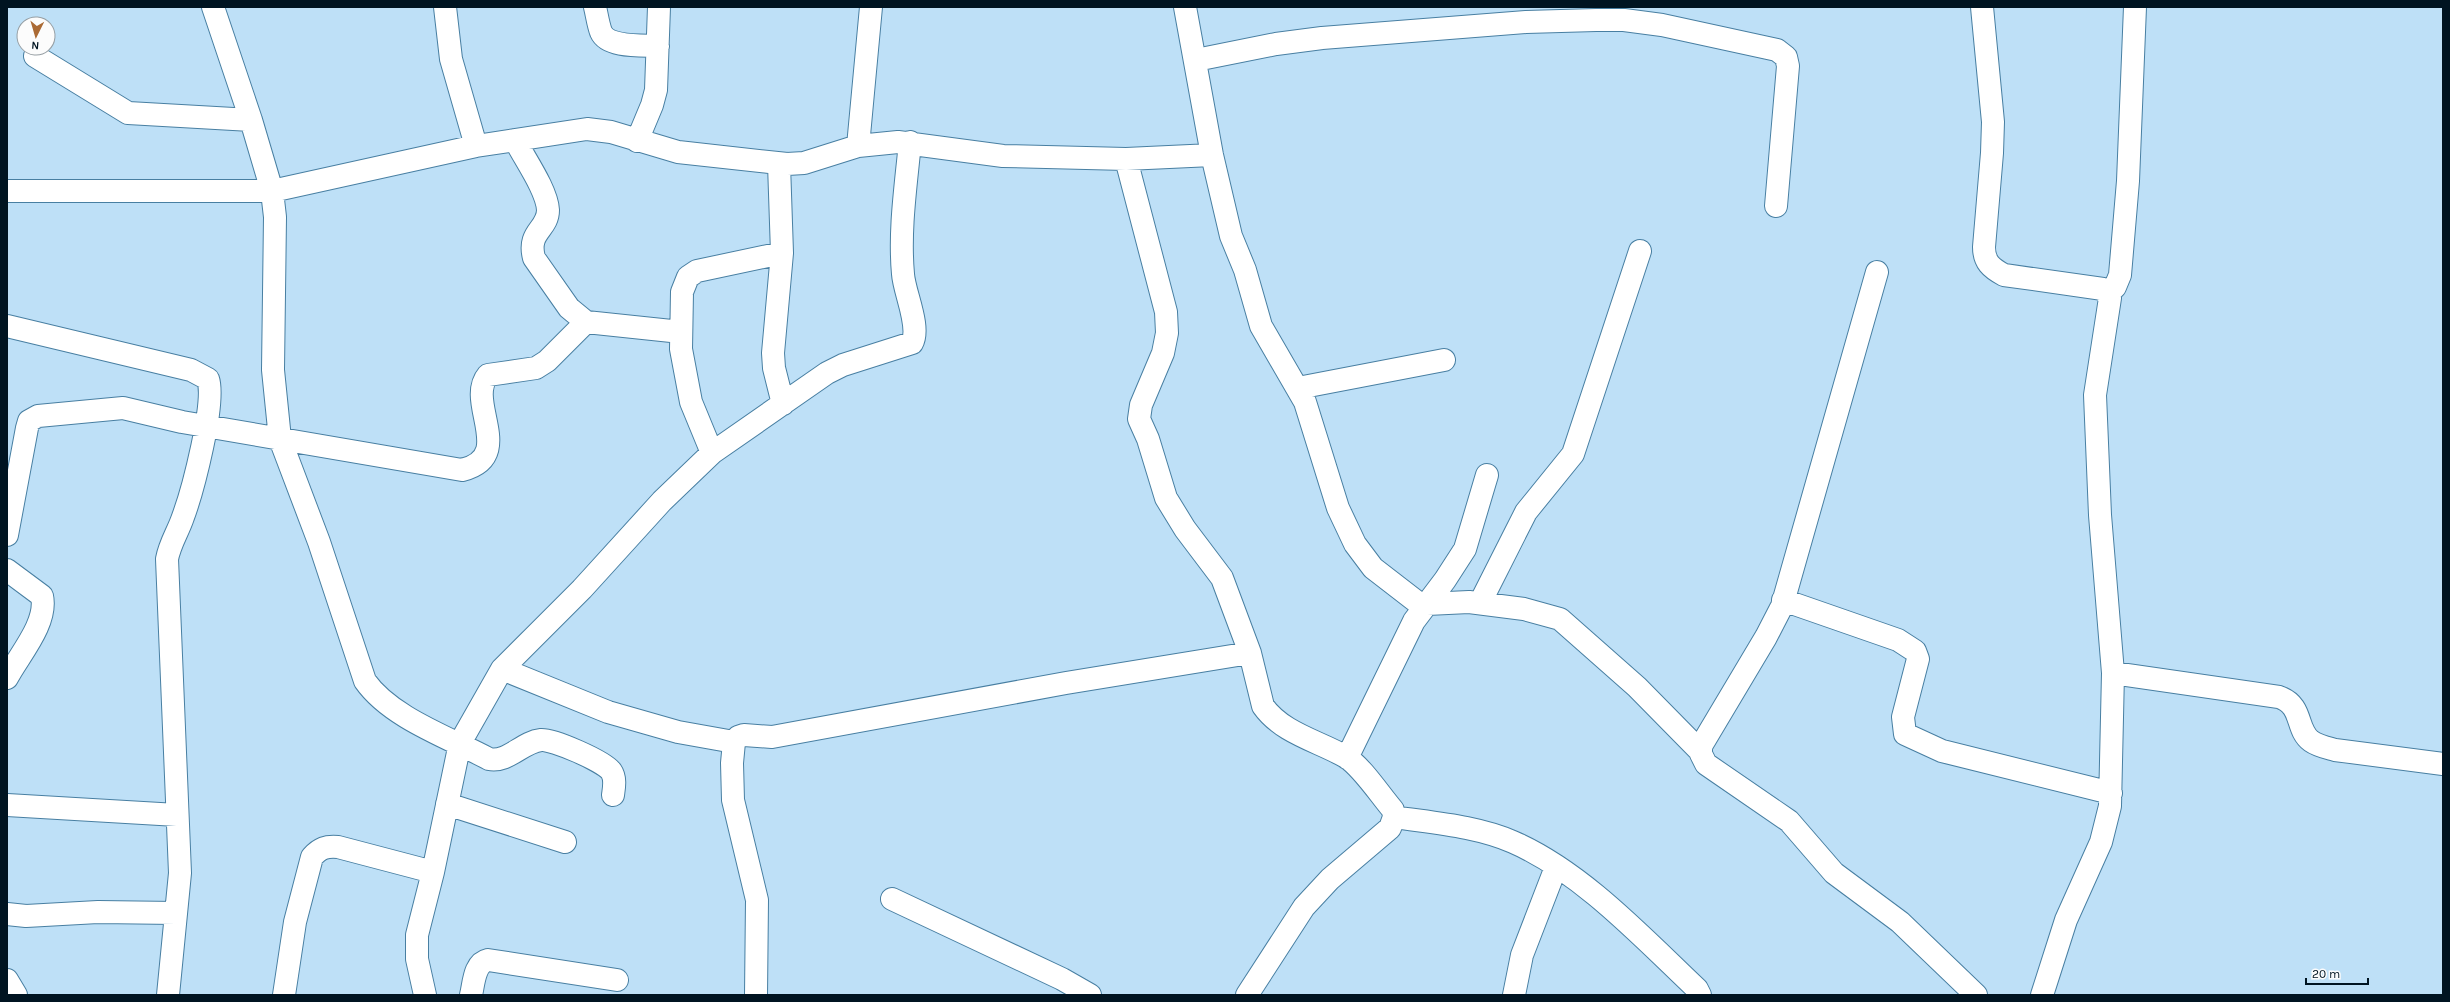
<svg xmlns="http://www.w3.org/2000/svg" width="2450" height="1002" font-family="Karla,sans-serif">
	<rect width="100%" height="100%" fill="#bee0f7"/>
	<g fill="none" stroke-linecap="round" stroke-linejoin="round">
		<!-- minor casing -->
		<g stroke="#487fa2" stroke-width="24">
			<path id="minor" d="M 213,7 L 251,120 L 272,191 L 275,217 L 273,370 L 280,439 L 319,542 L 365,681 C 391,718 450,738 489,759 C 508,763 522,742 541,740 C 553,739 603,761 611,771 C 616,778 614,788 613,795
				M 445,7 L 451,59 L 476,146
				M 595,7 C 597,15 598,24 601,32 C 608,48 643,45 658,46
				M 1185,7 L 1212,155 L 1231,236 L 1245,270 L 1261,326 L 1305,402 L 1338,508 L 1355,544 L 1373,568 L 1417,602 L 1427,604 L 1469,602 L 1524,609 L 1560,619 L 1637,687 L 1700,751
				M 1982,7 L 1993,122 L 1992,153 L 1984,247 C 1984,262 1991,268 2004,275 L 2103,289 L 2110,298 L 2095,395 L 2100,515 L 2113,673 L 2110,806 L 2101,842 L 2066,920 L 2042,995
				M 35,56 L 128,113 L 251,120
				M 1196,60 L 1276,44 L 1322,38 L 1526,22 L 1596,20 L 1624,20 L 1662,25 L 1777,50 L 1786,57 L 1788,66 L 1776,206
				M 515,140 C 524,158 547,190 548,210 C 548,230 527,231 534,258 L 569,308 L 586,322 L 681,332
				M 637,141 L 652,105 L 656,90 L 659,7
				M 858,146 L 871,7
				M 1126,159 L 1166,312 L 1167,333 L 1163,353 L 1141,405 L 1139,419 L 1148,439 L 1166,498 L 1185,529 L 1222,578 L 1250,653 L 1263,706 C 1282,733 1318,741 1346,757 C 1362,767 1380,795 1393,810 L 1394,817 L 1390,828 L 1330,879 L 1304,907 L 1247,995
				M 779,164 L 782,253 L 773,353 L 774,368 L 783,404
				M 7,191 L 272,191 L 476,146 L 587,129 L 611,132 L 678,152 L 787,164 L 804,163 L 858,146 L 898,142 L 1003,156 L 1126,159 L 1212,155
				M 1877,272 L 1782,606 L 1766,637 L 1701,746 L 1701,754 L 1706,764 L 1789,821 L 1834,873 L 1900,922 L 1976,995
				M 2109,293 L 2115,287 L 2120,275 L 2128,181 L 2135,7
				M 7,326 L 191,370 L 208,379 C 216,402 193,490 183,517 C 178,532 170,543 167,559 L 180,873 L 168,995
				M 1298,388 L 1444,360
				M 712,453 L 827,373 L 843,365 L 912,343 C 921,327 904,292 903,274 C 899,230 906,185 910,142
				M 7,535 L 27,428 L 29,421 L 38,416 L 123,408 L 182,422 L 462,470 C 517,456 465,402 488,375 L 536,368 L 547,361 L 586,322
				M 7,570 L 42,596 C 48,623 19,655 7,678
				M 1783,600 L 1898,640 L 1915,651 L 1918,659 L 1903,717 L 1905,734 L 1942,751 L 2111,793
				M 1480,603 L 1526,512 L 1573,454 L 1640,251
				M 502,669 L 608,712 L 678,732 L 734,742
				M 2113,673 L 2279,697 C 2304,706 2295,729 2311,741 C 2318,746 2328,748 2335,750 L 2443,764
				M 1347,758 L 1414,621 L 1445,580 L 1465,549 L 1487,475
				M 447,804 L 565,842
				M 7,805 L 177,815
				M 1394,817 C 1433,823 1476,826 1513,842 C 1582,872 1643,938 1697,989 L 1700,995
				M 892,899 L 1062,979 L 1090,995
				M 7,914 L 26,916 L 98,912 L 176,913
				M 7,980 L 16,995
				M 284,995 L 295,922 L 312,857 C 320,848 326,846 338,847 L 433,872
				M 425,995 L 417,959 L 417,935 L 433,872 L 460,743 L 502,669 L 582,589 L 662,501 L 712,453 L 691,402 L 681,349 L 682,292 L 688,277 L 697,271 L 782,253
				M 471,995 C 474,983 474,963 488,960 L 617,980
				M 756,995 L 757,900 L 733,800 L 732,763 L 734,742 L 738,737 L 744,735 L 772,737 L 1066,683 L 1250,653
				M 1514,995 L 1522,955 L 1556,867"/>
		</g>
		<!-- minor -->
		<use href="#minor" stroke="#fff" stroke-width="22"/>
	</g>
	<!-- border -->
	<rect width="2450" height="1002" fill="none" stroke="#001421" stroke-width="16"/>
	<!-- north arrow -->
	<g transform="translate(36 36) rotate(185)"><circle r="19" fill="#fcfcfc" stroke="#979fa4"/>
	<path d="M0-3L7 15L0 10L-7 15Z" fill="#ab6a34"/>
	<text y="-6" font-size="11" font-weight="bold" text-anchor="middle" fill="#001421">N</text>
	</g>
	<!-- scale -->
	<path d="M2306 978v6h62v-6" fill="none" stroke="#001421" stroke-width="2"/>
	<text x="2312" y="978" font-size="12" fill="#001421" stroke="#fcfcfc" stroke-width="3" paint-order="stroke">20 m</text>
</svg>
